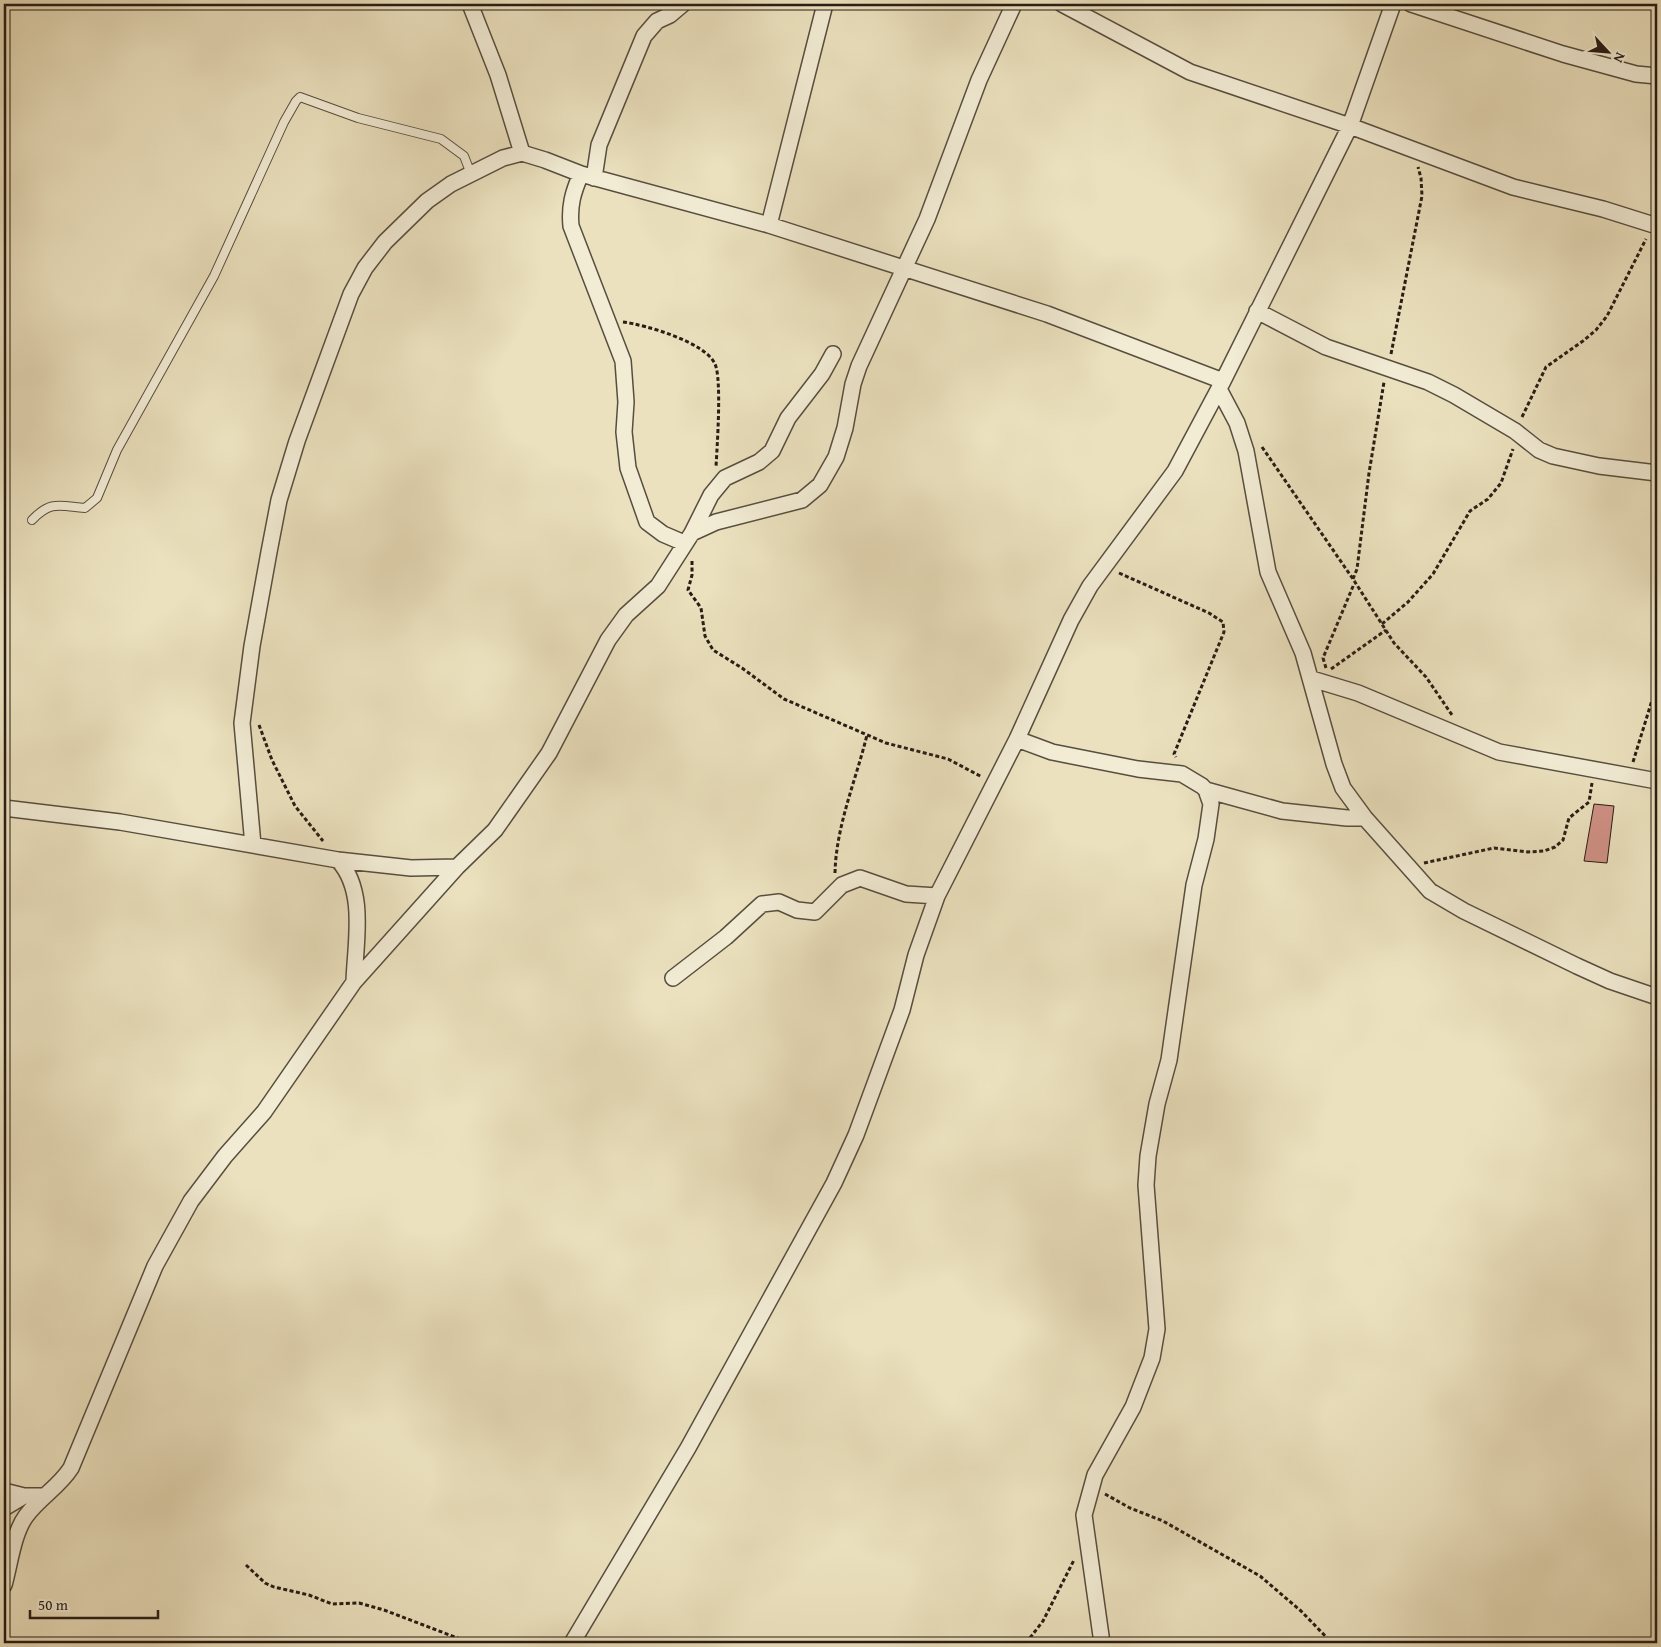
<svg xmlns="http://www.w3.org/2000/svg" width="1661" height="1647" font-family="'Gentium Book Plus',serif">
	<rect width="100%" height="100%" fill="#ebe1be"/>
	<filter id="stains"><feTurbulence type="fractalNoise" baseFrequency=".004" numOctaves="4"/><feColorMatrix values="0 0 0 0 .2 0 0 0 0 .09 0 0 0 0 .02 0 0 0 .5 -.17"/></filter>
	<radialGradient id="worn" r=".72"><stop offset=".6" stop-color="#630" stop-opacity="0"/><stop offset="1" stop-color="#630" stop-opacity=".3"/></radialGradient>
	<!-- building -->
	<path fill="#d09186" stroke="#271d15" d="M 1594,804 L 1614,806 L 1607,863 L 1584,861 Z"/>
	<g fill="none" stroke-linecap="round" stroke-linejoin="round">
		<!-- service casing -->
		<g stroke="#584e3f" stroke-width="10">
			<path id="service" d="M 32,520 C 51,500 60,506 85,508 L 97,498 L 117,450 L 214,276 L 284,122 L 296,101 L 300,97 L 358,118 L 441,139 L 464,156 L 471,174"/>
		</g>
		<!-- minor casing -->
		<g stroke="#584e3f" stroke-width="18">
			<path id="minor" d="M 470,4 L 498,75 L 522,153
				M 1062,4 L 1190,72 L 1350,126 L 1513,187 L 1603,209 L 1657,226
				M 1411,4 L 1563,54 L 1636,74 L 1657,76
				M 581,174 C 573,192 569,206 571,226 L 623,361 L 626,402 L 624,432 L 628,468 L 647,522 L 663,534 L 684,543
				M 594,178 L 599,145 L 644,36 L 657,21 L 670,15 L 683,4
				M 769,225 L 825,4
				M 1257,311 L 1326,347 L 1428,382 L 1454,395 L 1515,431 L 1539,450 L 1553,456 L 1599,466 L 1657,473
				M 1219,389 L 1237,423 L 1246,451 L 1268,572 L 1303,653 L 1334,764 L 1343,788 L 1365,818 L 1430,891 L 1464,911 L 1577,966 L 1610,981 L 1657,997
				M 692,533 L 711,495 L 725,478 L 759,462 L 772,451 L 788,418 L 822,374 L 833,354
				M 1312,679 L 1358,693 L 1499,752 L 1657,781
				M 1017,739 L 1052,752 L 1138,769 L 1182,774 L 1202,786 L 1206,790 L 1211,804 L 1206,839 L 1194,885 L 1169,1060 L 1157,1104 L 1148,1156 L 1146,1185 L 1157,1329 L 1152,1358 L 1133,1407 L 1095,1475 L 1084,1515 L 1102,1643
				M 1206,790 L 1282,811 L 1347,818 L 1365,818
				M 4,808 L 120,822 L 338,860 L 411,868 L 457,867
				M 253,845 L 242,723 L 252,646 L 269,552 L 279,500 L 297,441 L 351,294 L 365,268 L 385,242 L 427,201 L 451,184 L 503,158 L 522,153 L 545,160 L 581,174 L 769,225 L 1047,314 L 1223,381
				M 338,860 C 367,891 355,944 354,982
				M 673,978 L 726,937 L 762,904 L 779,902 L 797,910 L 815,912 L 842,885 L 860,878 L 906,894 L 937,896
				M 4,1491 L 24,1496 L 44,1496
				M 4,1508 L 24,1496
				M 4,1585 C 10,1564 13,1534 26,1516 C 40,1497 59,1487 71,1468 L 155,1266 L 191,1201 L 225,1156 L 264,1112 L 354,982 L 457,867 L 495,830 L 549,753 L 608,640 L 626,615 L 658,586 L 692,533 L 716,522 L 802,500 L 820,485 L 836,457 L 845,428 L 853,384 L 859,366 L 927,219 L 979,80 L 1014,4
				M 572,1643 L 688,1448 L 834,1183 L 856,1135 L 902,1010 L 916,955 L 937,896 L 1017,739 L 1071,620 L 1090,586 L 1175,471 L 1223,381 L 1350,126 L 1393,4"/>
		</g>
		<!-- path -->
		<path stroke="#271d15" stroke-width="3" stroke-dasharray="4 2.5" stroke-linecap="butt" d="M 623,322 C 646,325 705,342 715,364 C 722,379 717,448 716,467
			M 1391,354 L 1422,196 L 1421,178 L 1418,167
			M 1522,417 L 1546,367 L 1583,341 L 1596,330 L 1607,316 L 1646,239
			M 1262,447 L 1353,579 L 1394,643 L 1426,677 L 1452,715
			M 692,561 L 692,575 L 688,590 L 701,608 L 705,636 L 713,650 L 742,668 L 784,699 L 886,743 L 948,759 L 982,777
			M 1119,573 L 1209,613 L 1223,622 L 1224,632 L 1174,754 L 1176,757
			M 1353,579 L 1357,569 L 1369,473 L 1384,382
			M 1382,624 L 1408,602 L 1433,574 L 1470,511 L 1488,499 L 1501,483 L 1513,449
			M 1326,668 L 1323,658 L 1354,584
			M 1331,669 L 1386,630
			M 259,725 L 272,760 L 295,806 L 323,841
			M 1633,762 L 1657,684
			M 1424,863 L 1494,848 L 1528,852 L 1544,851 L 1555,847 L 1563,840 L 1569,818 L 1589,802 L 1592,783
			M 835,873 C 836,826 856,780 867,735
			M 1105,1494 L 1130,1508 L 1163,1521 L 1260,1576 L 1301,1611 L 1332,1643
			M 246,1565 L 265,1583 L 274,1587 L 309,1595 L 332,1604 L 359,1603 L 384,1610 L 468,1642 L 478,1643
			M 1026,1643 L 1043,1621 L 1074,1560"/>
		<!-- service -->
		<use href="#service" stroke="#f2ecd5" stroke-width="8"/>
		<!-- minor -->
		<use href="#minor" stroke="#f2ecd5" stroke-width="15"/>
	</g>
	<!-- margin -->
	<rect width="1661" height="1647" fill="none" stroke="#ebe1be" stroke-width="20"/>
	<rect x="5" y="5" width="1651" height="1637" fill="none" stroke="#271d15" stroke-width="2.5"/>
	<rect x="10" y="10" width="1641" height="1627" fill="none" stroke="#271d15"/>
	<!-- north arrow -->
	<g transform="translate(1608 52) rotate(116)" stroke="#f2ecd5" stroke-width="4" paint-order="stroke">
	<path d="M0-4L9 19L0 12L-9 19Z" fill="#271d15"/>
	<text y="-8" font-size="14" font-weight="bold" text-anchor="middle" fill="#271d15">N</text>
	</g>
	<!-- scale -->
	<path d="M30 1610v8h128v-8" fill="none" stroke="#271d15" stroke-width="2.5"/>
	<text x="38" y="1610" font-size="15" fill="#271d15" stroke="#f2ecd5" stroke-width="4" paint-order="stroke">50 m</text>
	<rect width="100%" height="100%" filter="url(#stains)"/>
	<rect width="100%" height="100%" fill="url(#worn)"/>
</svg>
